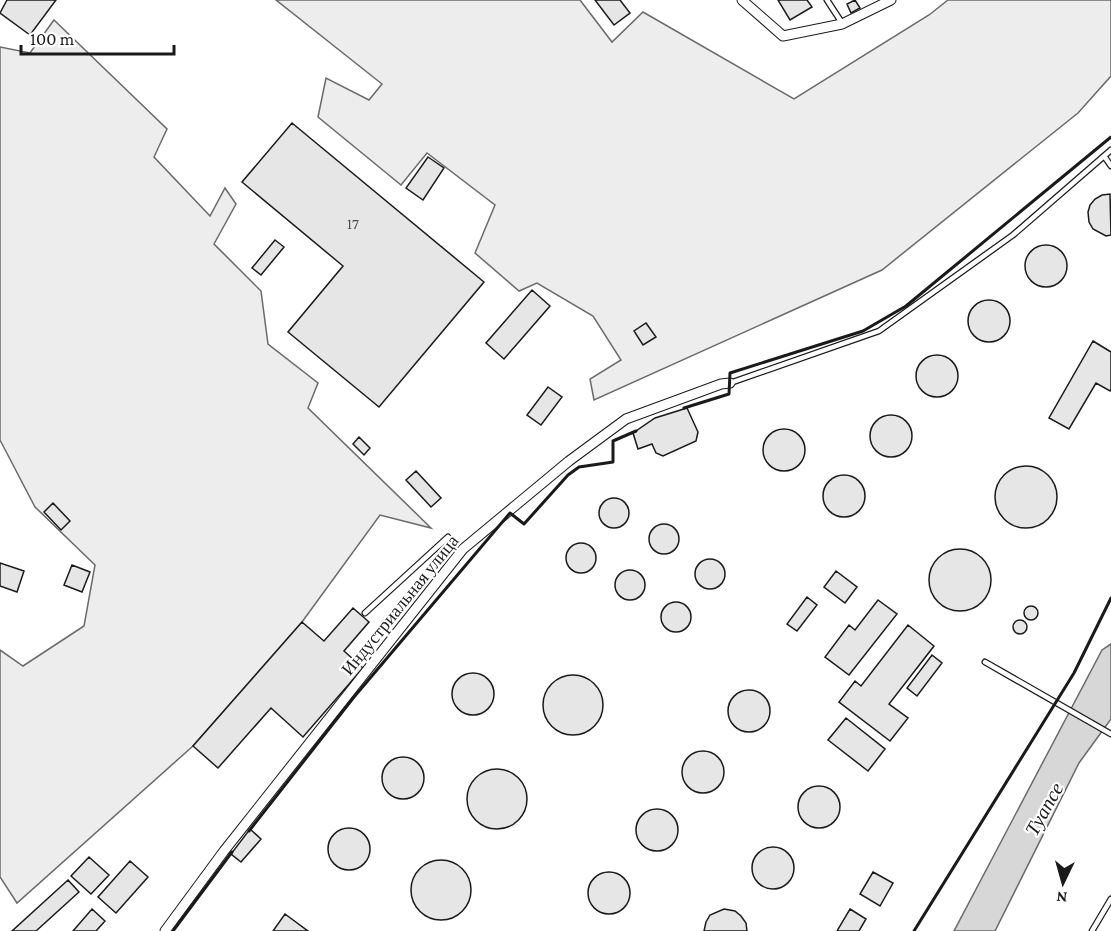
<svg xmlns="http://www.w3.org/2000/svg" width="1111" height="931" font-family="'Crimson Pro',serif">
	<rect width="100%" height="100%" fill="#fff"/>
	<!-- green -->
	<path fill="#ededed" stroke="#6a6a6a" stroke-width="1.5" d="M 276,0 L 580,0 L 612,42 L 643,12 L 794,99 L 929,15 L 948,0 L 1111,0 L 1111,76 L 1078,113 L 882,270 L 594,400 L 590,379 L 621,360 L 593,316 L 537,283 L 519,291 L 475,253 L 495,205 L 427,153 L 401,185 L 318,117 L 326,78 L 369,100 L 382,84 Z
		M 54,20 L 167,129 L 154,157 L 210,216 L 225,188 L 236,204 L 214,244 L 261,291 L 268,344 L 318,383 L 308,408 L 431,528 L 380,515 L 302,622 L 193,746 L 17,903 L 0,877 L 0,650 L 23,666 L 84,626 L 95,565 L 35,507 L 0,440 L 0,47 L 30,53 Z"/>
	<!-- water -->
	<path fill="#d7d7d7" stroke="#6a6a6a" stroke-width="1.5" d="M 1111,644 L 1111,719 L 1079,763 L 995,931 L 954,931 L 1102,650 Z"/>
	<!-- building -->
	<path fill="#e6e6e6" stroke="#1a1a1a" stroke-width="1.5" d="M 7,0 L 56,0 L 30,35 L 0,13 Z
		M 595,0 L 620,0 L 630,13 L 614,25 Z
		M 778,0 L 807,0 L 812,7 L 790,20 Z
		M 855,0 L 860,8 L 851,13 L 847,4 Z
		M 292,123 L 484,282 L 379,407 L 288,332 L 343,266 L 242,182 Z
		M 428,157 L 444,168 L 423,200 L 406,188 Z
		M 1110,194 L 1111,235 L 1106,236 L 1093,229 L 1089,222 L 1088,212 L 1090,205 L 1095,199 L 1102,195 Z
		M 275,240 L 284,247 L 261,275 L 252,268 Z
		M1025 266a21 21 0 1 1 42 0a21 21 0 1 1-42 0Z
		M 532,290 L 550,306 L 504,359 L 486,343 Z
		M968 321a21 21 0 1 1 42 0a21 21 0 1 1-42 0Z
		M 646,323 L 656,337 L 643,345 L 634,331 Z
		M 1093,341 L 1111,352 L 1111,389 L 1110,391 L 1096,383 L 1069,429 L 1049,418 Z
		M916 376a21 21 0 1 1 42 0a21 21 0 1 1-42 0Z
		M 548,387 L 562,397 L 541,425 L 527,415 Z
		M 687,408 L 698,432 L 696,441 L 663,456 L 656,453 L 652,444 L 638,449 L 633,433 L 655,418 Z
		M870 436a21 21 0 1 1 42 0a21 21 0 1 1-42 0Z
		M763 450a21 21 0 1 1 42 0a21 21 0 1 1-42 0Z
		M 359,437 L 370,448 L 364,455 L 353,444 Z
		M995 497a31 31 0 1 1 62 0a31 31 0 1 1-62 0Z
		M 416,471 L 441,498 L 431,507 L 406,480 Z
		M823 496a21 21 0 1 1 42 0a21 21 0 1 1-42 0Z
		M599 513a15 15 0 1 1 30 0a15 15 0 1 1-30 0Z
		M 53,503 L 70,521 L 61,530 L 44,512 Z
		M649 539a15 15 0 1 1 30 0a15 15 0 1 1-30 0Z
		M566 558a15 15 0 1 1 30 0a15 15 0 1 1-30 0Z
		M929 580a31 31 0 1 1 62 0a31 31 0 1 1-62 0Z
		M695 574a15 15 0 1 1 30 0a15 15 0 1 1-30 0Z
		M 0,563 L 24,571 L 17,592 L 0,586 Z
		M 72,565 L 90,572 L 82,592 L 64,585 Z
		M615 585a15 15 0 1 1 30 0a15 15 0 1 1-30 0Z
		M 836,571 L 857,587 L 845,603 L 824,587 Z
		M 807,597 L 817,605 L 797,631 L 787,624 Z
		M 878,600 L 897,614 L 849,675 L 825,657 L 849,625 L 855,630 Z
		M661 617a15 15 0 1 1 30 0a15 15 0 1 1-30 0Z
		M1024 613a7 7 0 1 1 14 0a7 7 0 1 1-14 0Z
		M 353,608 L 369,622 L 344,651 L 363,668 L 303,737 L 271,708 L 218,768 L 193,746 L 302,622 L 324,641 Z
		M1013 627a7 7 0 1 1 14 0a7 7 0 1 1-14 0Z
		M 908,625 L 934,646 L 889,704 L 908,718 L 890,741 L 839,702 L 855,681 L 861,686 Z
		M 932,655 L 942,663 L 917,696 L 907,688 Z
		M452 694a21 21 0 1 1 42 0a21 21 0 1 1-42 0Z
		M543 705a30 30 0 1 1 60 0a30 30 0 1 1-60 0Z
		M728 711a21 21 0 1 1 42 0a21 21 0 1 1-42 0Z
		M 846,718 L 885,749 L 868,771 L 828,740 Z
		M682 772a21 21 0 1 1 42 0a21 21 0 1 1-42 0Z
		M382 778a21 21 0 1 1 42 0a21 21 0 1 1-42 0Z
		M467 799a30 30 0 1 1 60 0a30 30 0 1 1-60 0Z
		M798 807a21 21 0 1 1 42 0a21 21 0 1 1-42 0Z
		M636 830a21 21 0 1 1 42 0a21 21 0 1 1-42 0Z
		M328 849a21 21 0 1 1 42 0a21 21 0 1 1-42 0Z
		M 250,829 L 261,839 L 241,862 L 231,854 Z
		M752 868a21 21 0 1 1 42 0a21 21 0 1 1-42 0Z
		M 89,857 L 109,875 L 91,894 L 71,876 Z
		M411 890a30 30 0 1 1 60 0a30 30 0 1 1-60 0Z
		M 130,861 L 148,877 L 116,913 L 98,897 Z
		M588 893a21 21 0 1 1 42 0a21 21 0 1 1-42 0Z
		M 873,872 L 893,883 L 880,906 L 860,894 Z
		M 68,880 L 79,892 L 36,931 L 12,931 Z
		M 92,909 L 105,921 L 96,931 L 73,931 Z
		M 724,909 L 735,911 L 741,916 L 746,923 L 747,931 L 704,931 L 706,922 L 710,915 Z
		M 850,909 L 866,919 L 859,931 L 837,931 Z
		M 285,914 L 308,931 L 273,931 Z"/>
	<g fill="none" stroke-linecap="round" stroke-linejoin="round">
		<!-- lane casing -->
		<g stroke="#1a1a1a" stroke-width="7">
			<path id="lane" d="M 827,0 L 842,23
				M 1104,156 L 1111,166
				M 730,383 L 879,331 L 1013,235 L 1111,150
				M 365,613 L 448,537
				M 985,662 L 1111,734
				M 1092,931 L 1111,899"/>
		</g>
		<!-- street casing -->
		<g stroke="#1a1a1a" stroke-width="11">
			<path id="street" d="M 742,0 L 783,36 L 842,24 L 891,0
				M 165,931 L 224,851 L 463,549 L 569,461 L 626,419 L 721,384 L 730,383"/>
		</g>
		<!-- lane -->
		<use href="#lane" stroke="#fff" stroke-width="4.5"/>
		<!-- street -->
		<use href="#street" stroke="#fff" stroke-width="9"/>
		<!-- wall -->
		<path stroke="#1a1a1a" stroke-width="3" d="M 684,408 L 729,394 L 730,373 L 863,331 L 906,306 L 1111,137
			M 249,831 L 354,697 L 510,513 L 524,524 L 568,475 L 579,467 L 613,462 L 613,441 L 636,431
			M 173,931 L 232,852
			M 914,931 L 1074,673 L 1111,598"/>
	</g>
	<g text-anchor="middle" stroke-width="4.5" stroke-linejoin="round" paint-order="stroke">
		<!-- number labels -->
		<g font-size="15" fill="#4d4d4d">
			<text x="353" y="229">17</text>
		</g>
		<!-- street labels -->
		<g font-size="18" fill="#1a1a1a" stroke="#fff">
			<text transform="translate(400 605) rotate(-51)" y="6">Индустриальная улица</text>
		</g>
		<!-- water labels -->
		<g font-size="20" font-style="italic" fill="#1a1a1a" stroke="#fff">
			<text transform="translate(1044 809) rotate(-61)" y="7">Туапсе</text>
		</g>
	</g>
	<!-- north arrow -->
	<g transform="translate(1063 883) rotate(185)" stroke="#ffffff" stroke-width="4.5" paint-order="stroke">
	<path d="M0-4.5L10 22L0 15L-10 22Z" fill="#1a1a1a"/>
	<text y="-9" font-size="16" font-weight="bold" text-anchor="middle" fill="#1a1a1a">N</text>
	</g>
	<!-- scale -->
	<path d="M21 45v9h153v-9" fill="none" stroke="#1a1a1a" stroke-width="3"/>
	<text x="30" y="45" font-size="18" fill="#1a1a1a" stroke="#ffffff" stroke-width="4.5" paint-order="stroke">100 m</text>
</svg>
